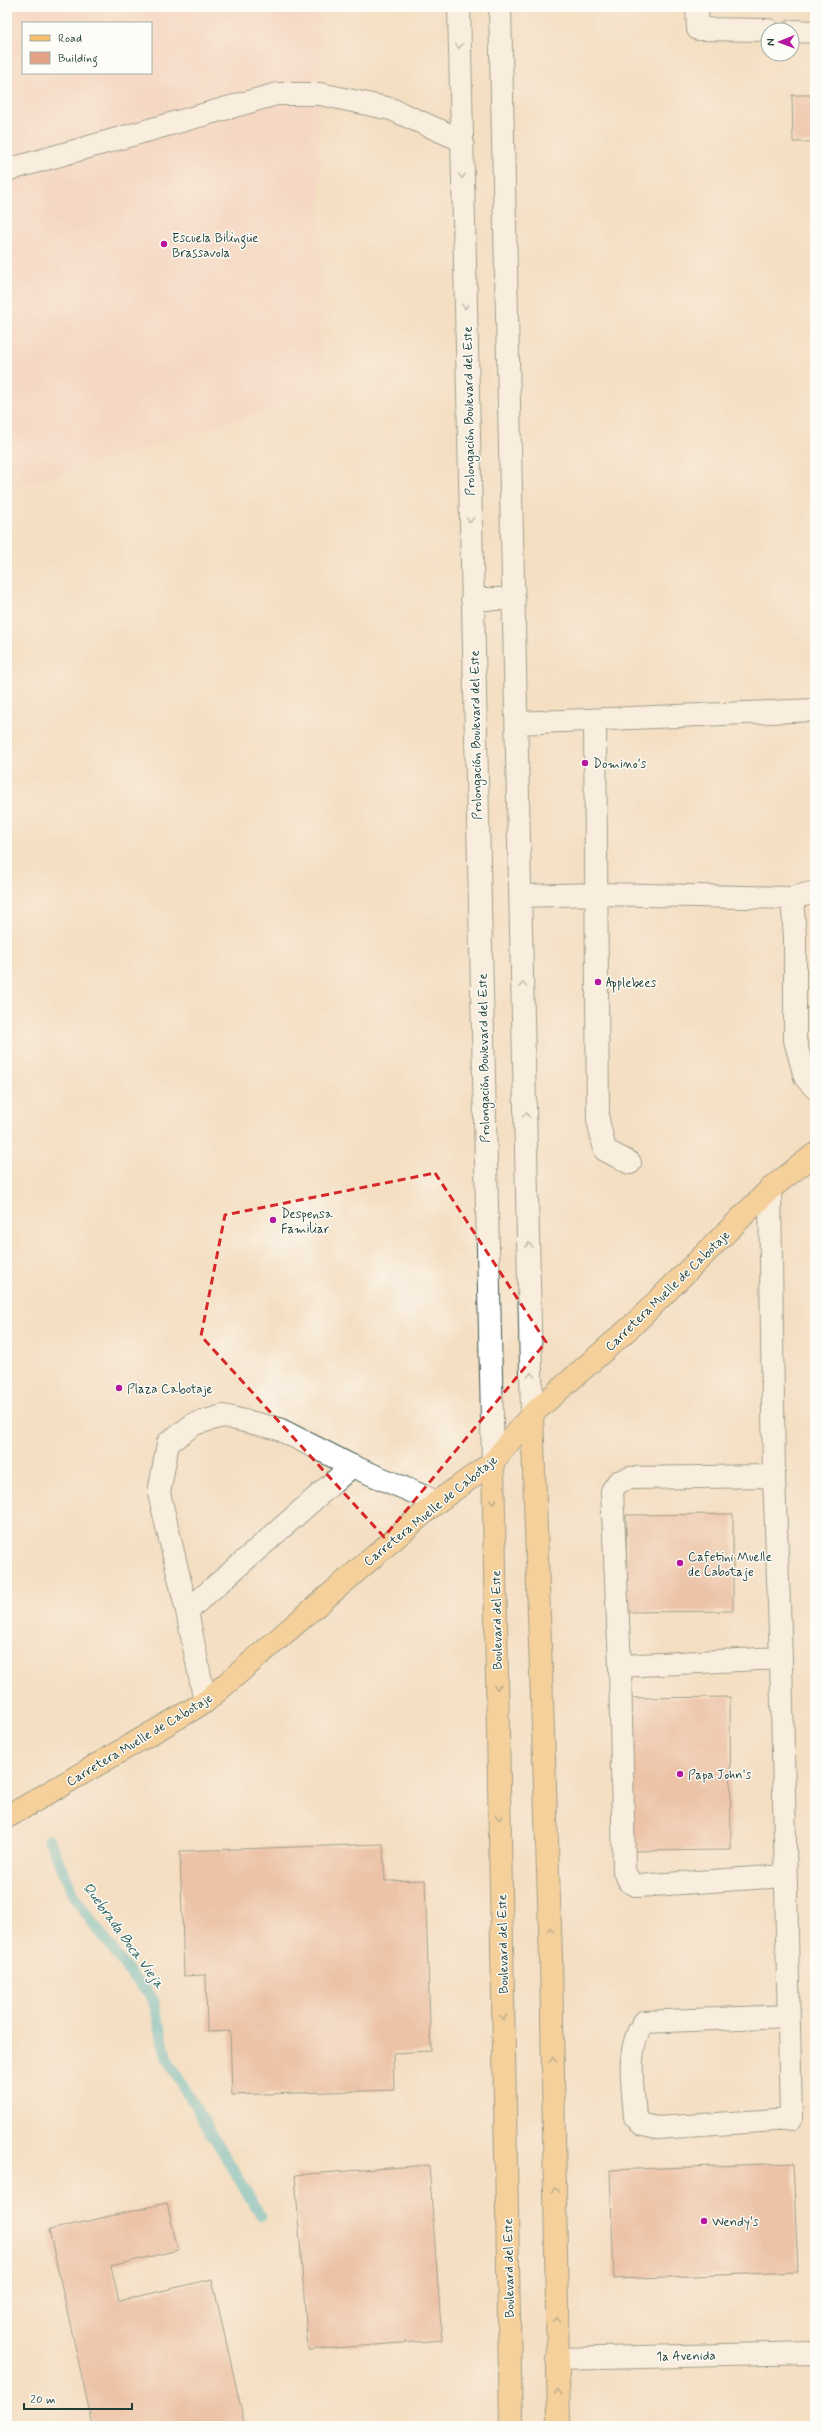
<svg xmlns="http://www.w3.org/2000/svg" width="822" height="2433" font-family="Mynerve,sans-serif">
	<rect width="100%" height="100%" fill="#fdfcf7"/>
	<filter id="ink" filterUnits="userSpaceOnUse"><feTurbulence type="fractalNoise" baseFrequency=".025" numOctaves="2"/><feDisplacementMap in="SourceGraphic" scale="8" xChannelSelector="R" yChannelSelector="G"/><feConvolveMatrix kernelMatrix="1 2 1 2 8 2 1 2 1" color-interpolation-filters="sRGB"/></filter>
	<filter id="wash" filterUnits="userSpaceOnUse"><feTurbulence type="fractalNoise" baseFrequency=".012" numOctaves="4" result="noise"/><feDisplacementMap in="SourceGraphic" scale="16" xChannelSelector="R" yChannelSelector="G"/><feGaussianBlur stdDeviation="0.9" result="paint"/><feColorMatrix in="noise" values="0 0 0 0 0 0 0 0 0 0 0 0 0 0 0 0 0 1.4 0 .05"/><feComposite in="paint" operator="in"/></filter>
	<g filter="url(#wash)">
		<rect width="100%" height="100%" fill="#f4dfc3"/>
		<!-- built -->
		<path fill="#f7d1c6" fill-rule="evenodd" d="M 7,7 L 319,7 L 321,394 L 7,490 ZM 23,23 L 151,23 L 151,73 L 23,73 Z"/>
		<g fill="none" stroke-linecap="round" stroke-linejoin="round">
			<!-- stream -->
			<path stroke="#4fbcc7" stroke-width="11" d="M 49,1840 L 77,1901 L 129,1972 L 153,1999 L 167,2059 L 261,2216"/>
		</g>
		<g id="blocks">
			<!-- building -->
			<path fill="#e4a387" d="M 792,95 L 815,95 L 815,142 L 793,142 Z
				M 733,1514 L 733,1611 L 627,1612 L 626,1515 Z
				M 730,1697 L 731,1850 L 631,1851 L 630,1698 Z
				M 383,1844 L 385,1881 L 425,1880 L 431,2051 L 393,2053 L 394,2090 L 232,2095 L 230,2031 L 207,2032 L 206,1975 L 184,1976 L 180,1851 Z
				M 793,2163 L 798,2272 L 614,2279 L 610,2170 Z
				M 429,2165 L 442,2340 L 308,2350 L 295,2175 Z
				M 167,2203 L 178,2250 L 111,2266 L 119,2301 L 212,2279 L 245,2426 L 93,2426 L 49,2230 Z"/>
		</g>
	</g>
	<g filter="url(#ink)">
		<use href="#blocks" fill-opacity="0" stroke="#3f5549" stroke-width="1"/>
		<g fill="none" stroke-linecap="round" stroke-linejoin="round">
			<!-- minor casing -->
			<g stroke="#3f5549" stroke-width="24">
				<path id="minor" d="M 459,7 L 493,1462
					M 500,7 L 532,1414
					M 697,7 L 698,29 L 768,30
					M 792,31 L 815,32
					M 7,170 L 277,94 L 320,94 L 391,109 L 461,140
					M 472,599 L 514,599
					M 595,721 L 598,1120 L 605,1150 L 630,1163
					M 517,723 L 815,710
					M 521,896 L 597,894 L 792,898 L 795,937 L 795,1040 L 805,1077 L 815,1088
					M 792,898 L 815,892
					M 770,1189 L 774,1476 L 781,1658 L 791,2119 L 657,2128 L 643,2125 L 635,2117 C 633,2086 625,2049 644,2022 L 789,2016
					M 187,1611 L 352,1466
					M 781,1658 L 620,1666 L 624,1871 L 630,1882 L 638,1886 L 785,1876
					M 620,1666 L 612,1491 L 618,1482 L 630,1478 L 774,1476
					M 205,1702 L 187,1611 L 159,1493 L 168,1443 L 194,1424 L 223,1416 L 279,1429 L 352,1466 L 437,1502
					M 557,2359 L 815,2353"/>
			</g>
			<!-- major casing -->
			<g stroke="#3f5549" stroke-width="24">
				<path id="major" d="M 532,1414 L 551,1958 L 559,2426
					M 493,1462 L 511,2426
					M 7,1817 L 205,1702 L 437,1502 L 493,1462 L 532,1414 L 633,1325 L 770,1189 L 815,1154"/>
			</g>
			<!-- minor -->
			<use href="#minor" stroke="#fff" stroke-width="22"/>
			<!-- major -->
			<use href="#major" stroke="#f8bf6c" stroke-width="22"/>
		</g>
		<!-- one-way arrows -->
		<defs><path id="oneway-chevron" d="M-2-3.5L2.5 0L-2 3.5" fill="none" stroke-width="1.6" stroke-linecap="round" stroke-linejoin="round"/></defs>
		<g stroke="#8f9e9a">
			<use href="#oneway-chevron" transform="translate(459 46) rotate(89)"/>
			<use href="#oneway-chevron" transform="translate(462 176) rotate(89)"/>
			<use href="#oneway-chevron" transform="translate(465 306) rotate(89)"/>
			<use href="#oneway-chevron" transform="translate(470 520) rotate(89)"/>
			<use href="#oneway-chevron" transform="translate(523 985) rotate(-91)"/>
			<use href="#oneway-chevron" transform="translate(526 1115) rotate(-91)"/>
			<use href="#oneway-chevron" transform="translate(529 1245) rotate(-91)"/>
			<use href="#oneway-chevron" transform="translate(531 1375) rotate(-91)"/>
		</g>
		<g stroke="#81784d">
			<use href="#oneway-chevron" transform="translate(493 1501) rotate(89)"/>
			<use href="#oneway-chevron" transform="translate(497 1687) rotate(89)"/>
			<use href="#oneway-chevron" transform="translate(499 1817) rotate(89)"/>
			<use href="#oneway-chevron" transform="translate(550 1930) rotate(-92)"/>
			<use href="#oneway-chevron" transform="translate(503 2017) rotate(89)"/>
			<use href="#oneway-chevron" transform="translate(553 2060) rotate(-91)"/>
			<use href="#oneway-chevron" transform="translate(555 2190) rotate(-91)"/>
			<use href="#oneway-chevron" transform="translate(557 2320) rotate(-91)"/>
			<use href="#oneway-chevron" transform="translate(558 2392) rotate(-92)"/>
		</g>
	</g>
	<!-- marked area -->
	<path d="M0 0H822V2433H0ZM 435,1173 L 546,1342 L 384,1537 L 201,1336 L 225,1215 Z" fill="#f4dfc3" fill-opacity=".55" fill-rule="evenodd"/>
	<path fill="none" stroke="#d62828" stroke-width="3" stroke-dasharray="8 5" stroke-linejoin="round" d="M 435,1173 L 546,1342 L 384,1537 L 201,1336 L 225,1215 Z"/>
	<!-- markers -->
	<g fill="#b5179e" stroke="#fdfcf7" stroke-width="1.5">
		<circle cx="164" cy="244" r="4"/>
		<circle cx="585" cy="763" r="4"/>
		<circle cx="598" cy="982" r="4"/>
		<circle cx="273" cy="1220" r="4"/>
		<circle cx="119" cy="1388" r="4"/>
		<circle cx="680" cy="1563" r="4"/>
		<circle cx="680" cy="1774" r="4"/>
		<circle cx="704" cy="2221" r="4"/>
	</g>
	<g text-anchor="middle" stroke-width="3" stroke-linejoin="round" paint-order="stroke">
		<!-- poi labels -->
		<g font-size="13" fill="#1f3d34" stroke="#fdfcf7" text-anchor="start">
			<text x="172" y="242">Escuela Bilingüe<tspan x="172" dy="15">Brassavola</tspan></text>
			<text x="593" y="768">Domino's</text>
			<text x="606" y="987">Applebees</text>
			<text x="281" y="1218">Despensa<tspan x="281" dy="15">Familiar</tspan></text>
			<text x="127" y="1393">Plaza Cabotaje</text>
			<text x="688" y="1561">Cafetini Muelle<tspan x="688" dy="15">de Cabotaje</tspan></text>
			<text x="688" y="1779">Papa John's</text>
			<text x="712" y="2226">Wendy's</text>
		</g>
		<!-- street labels -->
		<g font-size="13" fill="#1f3d34" stroke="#fdfcf7">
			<text transform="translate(468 411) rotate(-91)" y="5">Prolongación Boulevard del Este</text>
			<text transform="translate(475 735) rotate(-91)" y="5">Prolongación Boulevard del Este</text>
			<text transform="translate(483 1058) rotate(-91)" y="5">Prolongación Boulevard del Este</text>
			<text transform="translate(667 1290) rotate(-44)" y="5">Carretera Muelle de Cabotaje</text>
			<text transform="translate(430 1510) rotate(-39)" y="5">Carretera Muelle de Cabotaje</text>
			<text transform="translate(496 1620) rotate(-91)" y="5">Boulevard del Este</text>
			<text transform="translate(139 1739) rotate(-31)" y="5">Carretera Muelle de Cabotaje</text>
			<text transform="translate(502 1944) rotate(-91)" y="5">Boulevard del Este</text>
			<text transform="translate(508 2268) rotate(-91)" y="5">Boulevard del Este</text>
			<text transform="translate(686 2355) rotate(-1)" y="5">1a Avenida</text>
		</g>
		<!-- water labels -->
		<g font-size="14" font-style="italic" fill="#2d6360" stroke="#fdfcf7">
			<text transform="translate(124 1935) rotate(54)" y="5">Quebrada Boca Vieja</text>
		</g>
	</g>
	<!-- margin -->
	<rect width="822" height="2433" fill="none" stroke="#fdfcf7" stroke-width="24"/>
	<!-- legend -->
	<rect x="22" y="22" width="130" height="52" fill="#fdfcf7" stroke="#a4b0a9"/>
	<rect x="30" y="35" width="20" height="6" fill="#f8bf6c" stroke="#a4b0a9"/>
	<text x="58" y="42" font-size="12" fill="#1f3d34">Road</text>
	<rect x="30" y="52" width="20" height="12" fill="#e4a387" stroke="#a4b0a9"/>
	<text x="58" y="62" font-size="12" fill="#1f3d34">Building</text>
	<!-- north arrow -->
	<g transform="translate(780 42) rotate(269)"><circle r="19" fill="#fdfcf7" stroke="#a4b0a9"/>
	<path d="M0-3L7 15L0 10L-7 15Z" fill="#b5179e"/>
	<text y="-6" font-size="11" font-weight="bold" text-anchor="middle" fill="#1f3d34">N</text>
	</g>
	<!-- scale -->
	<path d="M24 2403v6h108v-6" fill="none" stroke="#1f3d34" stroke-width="2"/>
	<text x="30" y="2403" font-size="12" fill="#1f3d34" stroke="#fdfcf7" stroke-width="3" paint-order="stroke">20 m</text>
</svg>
